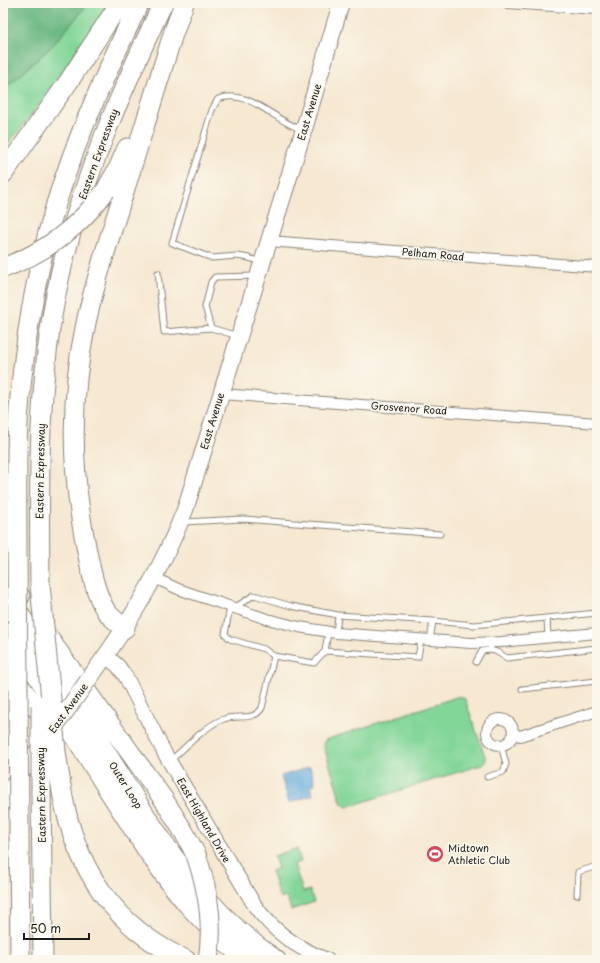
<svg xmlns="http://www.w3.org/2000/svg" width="600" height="963" font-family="'Playpen Sans',sans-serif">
	<rect width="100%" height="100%" fill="#fbf7ec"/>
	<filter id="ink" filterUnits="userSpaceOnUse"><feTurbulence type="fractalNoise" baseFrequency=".025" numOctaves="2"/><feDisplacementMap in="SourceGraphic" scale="8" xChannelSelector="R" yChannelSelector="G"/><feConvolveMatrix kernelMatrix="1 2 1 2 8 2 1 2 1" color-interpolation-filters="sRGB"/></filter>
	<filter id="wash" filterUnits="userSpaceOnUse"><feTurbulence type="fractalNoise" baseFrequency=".012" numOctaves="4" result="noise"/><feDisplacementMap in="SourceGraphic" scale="16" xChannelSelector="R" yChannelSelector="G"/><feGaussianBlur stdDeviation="0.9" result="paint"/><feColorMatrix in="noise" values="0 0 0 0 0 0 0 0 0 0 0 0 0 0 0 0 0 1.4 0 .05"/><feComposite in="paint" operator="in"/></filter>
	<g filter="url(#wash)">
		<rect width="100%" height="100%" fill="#f6e8d1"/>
		<!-- green -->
		<path fill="#82d698" stroke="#4f795a" d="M 89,3 L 109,3 C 76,54 42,104 3,150 L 3,90 L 51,47 Z
			M 460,696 L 465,699 L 486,759 L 484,764 L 347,807 L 342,804 L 323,744 L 325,740 Z
			M 297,848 L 301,862 L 294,864 L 303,892 L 310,890 L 314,902 L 291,910 L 287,897 L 280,899 L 271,871 L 278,869 L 274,856 Z"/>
		<!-- forest -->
		<path fill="#69b780" stroke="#426a4e" d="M 3,3 L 89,3 L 51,47 L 3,90 Z"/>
		<!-- water -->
		<path fill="#65abdb" stroke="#40647c" d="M 310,767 L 315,784 L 310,786 L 313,795 L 289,803 L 281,776 Z"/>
	</g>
	<g filter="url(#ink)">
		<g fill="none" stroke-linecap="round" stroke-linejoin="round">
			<!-- lane casing -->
			<g stroke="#898276" stroke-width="7">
				<path id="lane" d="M 261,262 L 249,258 L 237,256 L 212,258 L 172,243 L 212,110 L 218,99 C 250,88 272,120 301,129
					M 158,273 L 164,332 L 211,328 L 238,336
					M 211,328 L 205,307 L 211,282 L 215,277 L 256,276
					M 183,522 L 243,519 L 440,534
					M 230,607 L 225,634 L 230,639 L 264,649 L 274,656
					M 234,608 L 254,595 L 291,606 L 338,615 L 433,621 L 430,640
					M 547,618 L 548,637
					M 433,621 L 474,625 L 597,613
					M 336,633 L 338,615
					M 490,643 L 491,650 L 497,652 L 507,658 L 597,648
					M 325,651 L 328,632
					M 476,662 L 482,651 L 491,650
					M 522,689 L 597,681
					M 170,761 C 184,749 207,724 224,719 C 238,714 253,722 262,708 L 274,656 L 314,663 L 325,651 L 418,657 L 421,640
					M 487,777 L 503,772 L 506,764 L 501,745
					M 577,895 L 578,872 L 597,866"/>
			</g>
			<!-- street casing -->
			<g stroke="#898276" stroke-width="12">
				<path id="street" d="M 508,3 L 597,9
					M 269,241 L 597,267
					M 221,394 L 597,423
					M 155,578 L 178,589 L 267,619 L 299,627 L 336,633 L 471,643 L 501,642 L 597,633
					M487 732a13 13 0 1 1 26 0a13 13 0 1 1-26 0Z
					M 513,733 L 520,736 L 597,711"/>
			</g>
			<!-- secondary casing -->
			<g stroke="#898276" stroke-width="16">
				<path id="secondary" d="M 106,656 L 118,666 L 126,677 L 165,754 L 255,906 C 273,931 298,949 327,960"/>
			</g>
			<!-- primary casing -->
			<g stroke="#898276" stroke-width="18">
				<path id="primary" d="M 94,672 C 131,622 162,568 185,510 L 304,129 L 341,3
					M 3,802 L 16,780 L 44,742"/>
			</g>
			<!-- highway casing -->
			<g stroke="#898276" stroke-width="21">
				<path id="highway" d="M 3,174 L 69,81 L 120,3
					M 106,190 L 119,167 L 127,148
					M 17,543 C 17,502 16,462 18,422 C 23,348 35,275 56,204 C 77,135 108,69 139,3
					M 3,572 L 20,596
					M 40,584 C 39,482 37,380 59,280 C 81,180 120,95 163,3
					M 3,587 C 37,643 72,699 107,754 C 157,833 197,906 276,960
					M 3,620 C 37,675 71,730 105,785 C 132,826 157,869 189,906 C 207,926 226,944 247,960
					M 125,628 C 118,623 111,618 106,611 C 95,594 90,566 86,546 C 71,473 70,396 86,323 C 95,280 110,237 123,195 C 140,141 156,88 173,34 L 184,3
					M 45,633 L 164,800 L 185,834 L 196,855
					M 3,664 L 47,722
					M 41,792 L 43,960
					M 62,792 C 75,867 114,928 186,960
					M 19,834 L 20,960"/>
			</g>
			<!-- lane -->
			<use href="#lane" stroke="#fff" stroke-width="5"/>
			<!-- street -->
			<use href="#street" stroke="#fff" stroke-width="10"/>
			<!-- secondary -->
			<use href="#secondary" stroke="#fff" stroke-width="14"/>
			<!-- primary -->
			<use href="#primary" stroke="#fff" stroke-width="16"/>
			<!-- highway -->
			<use href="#highway" stroke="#fff" stroke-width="19"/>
			<!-- primary-bridge casing -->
			<g stroke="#898276" stroke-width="18" stroke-linecap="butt">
				<path id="primary-bridge" d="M 49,735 L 94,672"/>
			</g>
			<!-- highway-bridge casing -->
			<g stroke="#898276" stroke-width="21" stroke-linecap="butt">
				<path id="highway-bridge" d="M 3,268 C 45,253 80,226 106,190
					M 17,543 L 19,834
					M 40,584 L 56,752 L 62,792
					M 41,705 L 41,792
					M 196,855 C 208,889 214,924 208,960"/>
			</g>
			<!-- primary-bridge -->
			<use href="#primary-bridge" stroke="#fff" stroke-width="16"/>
			<!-- highway-bridge -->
			<use href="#highway-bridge" stroke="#fff" stroke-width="19"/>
		</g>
	</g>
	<!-- icons -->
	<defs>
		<g id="stadium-disc" transform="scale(0.9)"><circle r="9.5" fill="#d1495b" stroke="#fbf7ec"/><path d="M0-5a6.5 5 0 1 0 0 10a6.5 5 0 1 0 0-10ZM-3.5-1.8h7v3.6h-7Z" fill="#fff"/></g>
	</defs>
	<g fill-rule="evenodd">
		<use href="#stadium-disc" x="435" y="854"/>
	</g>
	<g text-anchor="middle" stroke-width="3.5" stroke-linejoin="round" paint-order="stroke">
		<!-- street labels -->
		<g font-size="10" fill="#1c1c1c" stroke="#fbf7ec">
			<text transform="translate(309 112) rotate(-73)" y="4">East Avenue</text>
			<text transform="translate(98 154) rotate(-70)" y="4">Eastern Expressway</text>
			<text transform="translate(433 254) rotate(5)" y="4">Pelham Road</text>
			<text transform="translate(409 408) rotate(4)" y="4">Grosvenor Road</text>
			<text transform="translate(212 421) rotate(-73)" y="4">East Avenue</text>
			<text transform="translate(40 471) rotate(-89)" y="4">Eastern Expressway</text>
			<text transform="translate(68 708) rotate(-54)" y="4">East Avenue</text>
			<text transform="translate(126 785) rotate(58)" y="4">Outer Loop</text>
			<text transform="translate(41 795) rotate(-91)" y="4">Eastern Expressway</text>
			<text transform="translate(204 820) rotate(60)" y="4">East Highland Drive</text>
		</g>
		<!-- poi labels -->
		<g font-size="10" fill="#1c1c1c" stroke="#fbf7ec" text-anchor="start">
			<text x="448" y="852">Midtown<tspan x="448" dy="12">Athletic Club</tspan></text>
		</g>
	</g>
	<!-- margin -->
	<rect width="600" height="963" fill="none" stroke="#fbf7ec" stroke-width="16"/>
	<!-- scale -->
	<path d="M24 933v6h65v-6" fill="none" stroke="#1c1c1c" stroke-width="2"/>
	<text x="30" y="933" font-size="12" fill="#1c1c1c" stroke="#fbf7ec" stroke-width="3" paint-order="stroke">50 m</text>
</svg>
